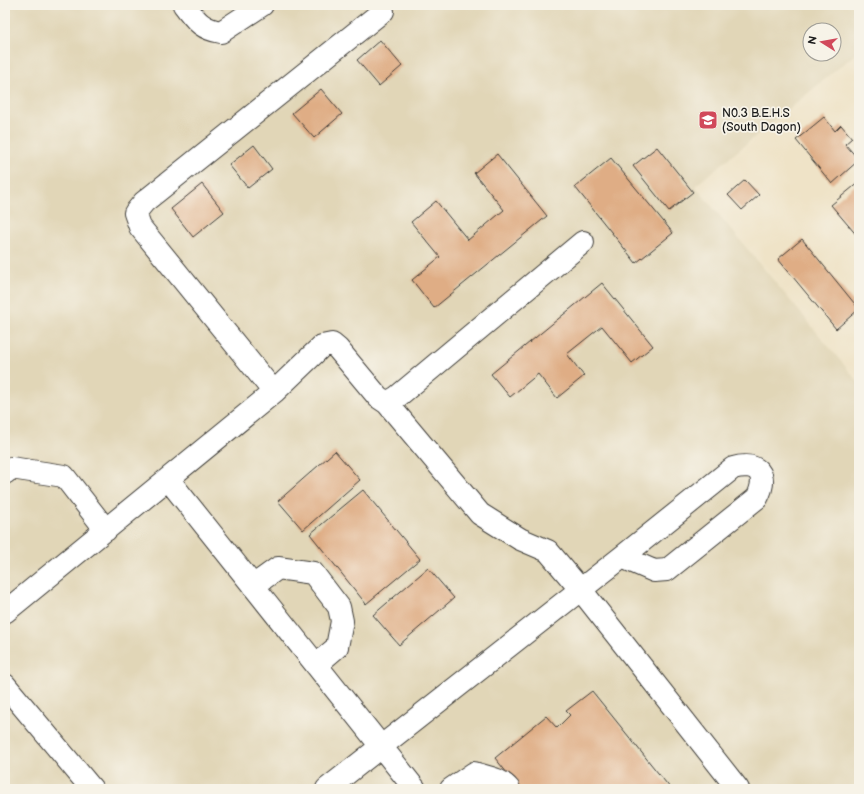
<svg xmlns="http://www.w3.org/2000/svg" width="864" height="794" font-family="'Balsamiq Sans',sans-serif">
	<rect width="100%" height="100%" fill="#f7f3e8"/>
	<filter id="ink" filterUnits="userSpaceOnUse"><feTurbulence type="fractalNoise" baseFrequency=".025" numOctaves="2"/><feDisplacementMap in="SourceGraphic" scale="8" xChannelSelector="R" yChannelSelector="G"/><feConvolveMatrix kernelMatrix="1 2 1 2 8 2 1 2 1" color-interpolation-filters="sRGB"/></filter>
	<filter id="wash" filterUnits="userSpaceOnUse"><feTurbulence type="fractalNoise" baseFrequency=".012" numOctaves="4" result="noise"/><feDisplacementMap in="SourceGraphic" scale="16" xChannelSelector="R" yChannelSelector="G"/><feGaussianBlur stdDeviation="0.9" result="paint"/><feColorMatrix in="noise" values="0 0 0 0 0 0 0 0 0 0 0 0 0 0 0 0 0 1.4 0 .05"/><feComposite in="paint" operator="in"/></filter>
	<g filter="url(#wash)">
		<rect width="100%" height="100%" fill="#efe3c7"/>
		<!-- built -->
		<path fill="#e1d6b7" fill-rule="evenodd" d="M 5,5 L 859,5 L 859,51 L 695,186 L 859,383 L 859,789 L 5,789 ZM 810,30 L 834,30 L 834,54 L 810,54 Z"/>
		<g id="blocks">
			<!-- building -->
			<path fill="#dfad85" d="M 380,40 L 402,66 L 379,86 L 357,60 Z
				M 321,89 L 342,114 L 314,138 L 292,113 Z
				M 824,117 L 835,131 L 841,125 L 852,138 L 845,144 L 859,160 L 832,184 L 796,140 Z
				M 254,145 L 272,169 L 248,188 L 229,165 Z
				M 657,147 L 693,192 L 669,211 L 633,166 Z
				M 497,154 L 547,216 L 434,308 L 412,280 L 440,257 L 411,222 L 436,201 L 468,240 L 504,210 L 474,173 Z
				M 611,158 L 673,233 L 636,263 L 575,187 Z
				M 745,180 L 759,195 L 742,210 L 728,195 Z
				M 859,182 L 859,238 L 831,205 Z
				M 202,184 L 224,212 L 193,237 L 171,209 Z
				M 802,239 L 859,309 L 836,329 L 778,259 Z
				M 602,283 L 653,346 L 632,363 L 602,326 L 567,354 L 584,376 L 557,398 L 538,374 L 510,397 L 491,374 Z
				M 335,451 L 360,480 L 303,530 L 278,501 Z
				M 363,490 L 420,559 L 366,604 L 310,534 Z
				M 428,568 L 454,598 L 399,645 L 373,615 Z
				M 592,691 L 671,789 L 520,789 L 495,758 L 546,716 L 557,728 L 570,715 L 566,711 Z"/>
		</g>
	</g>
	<g filter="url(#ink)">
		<use href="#blocks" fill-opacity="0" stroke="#3c3a36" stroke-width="1"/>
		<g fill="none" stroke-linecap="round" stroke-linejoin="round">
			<!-- minor casing -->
			<g stroke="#3c3a36" stroke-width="24">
				<path id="minor" d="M 184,5 C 196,20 201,29 221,32 L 262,5
					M 274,392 L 140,227 L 135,213 L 144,202 L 383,11
					M 387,403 L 480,514 L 520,539 L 548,551 L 581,590 L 738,789
					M 5,473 L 11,468 L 64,476 L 106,530
					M 168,479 L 415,789
					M 253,586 L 278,568 L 313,573 L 339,607 L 342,621 L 337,647 L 316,665
					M 5,612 L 274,392 L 322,346 L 332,344 L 338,349 L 378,397 L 387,403 L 397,397 L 583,242
					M 5,685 L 92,789
					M 327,789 L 622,557 L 733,468 C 758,461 769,475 757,498 L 667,570 L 654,571 L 622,557
					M 451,789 L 474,773 C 487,777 500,778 509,789"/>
			</g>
			<!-- minor -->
			<use href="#minor" stroke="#fff" stroke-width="22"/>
		</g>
	</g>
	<!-- icons -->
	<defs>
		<g id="school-square" transform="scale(1)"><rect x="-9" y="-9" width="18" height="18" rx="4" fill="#d1495b" stroke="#f7f3e8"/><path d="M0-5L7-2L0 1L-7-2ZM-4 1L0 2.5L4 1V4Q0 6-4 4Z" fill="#fff"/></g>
	</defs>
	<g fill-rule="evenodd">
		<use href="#school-square" x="708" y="120"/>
	</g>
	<g text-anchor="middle" stroke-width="3.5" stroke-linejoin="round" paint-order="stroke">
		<!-- poi labels -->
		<g font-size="12" fill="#1c1c1c" stroke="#f7f3e8" text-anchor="start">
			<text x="722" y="117">N0.3 B.E.H.S<tspan x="722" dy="14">(South Dagon)</tspan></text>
		</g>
	</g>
	<!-- margin -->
	<rect width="864" height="794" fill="none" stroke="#f7f3e8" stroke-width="20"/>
	<!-- north arrow -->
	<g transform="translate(822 42) rotate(281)"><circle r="19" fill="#f7f3e8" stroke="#9f9d96"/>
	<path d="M0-3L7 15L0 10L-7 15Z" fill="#d1495b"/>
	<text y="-6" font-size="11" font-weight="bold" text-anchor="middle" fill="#1c1c1c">N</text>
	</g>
</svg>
